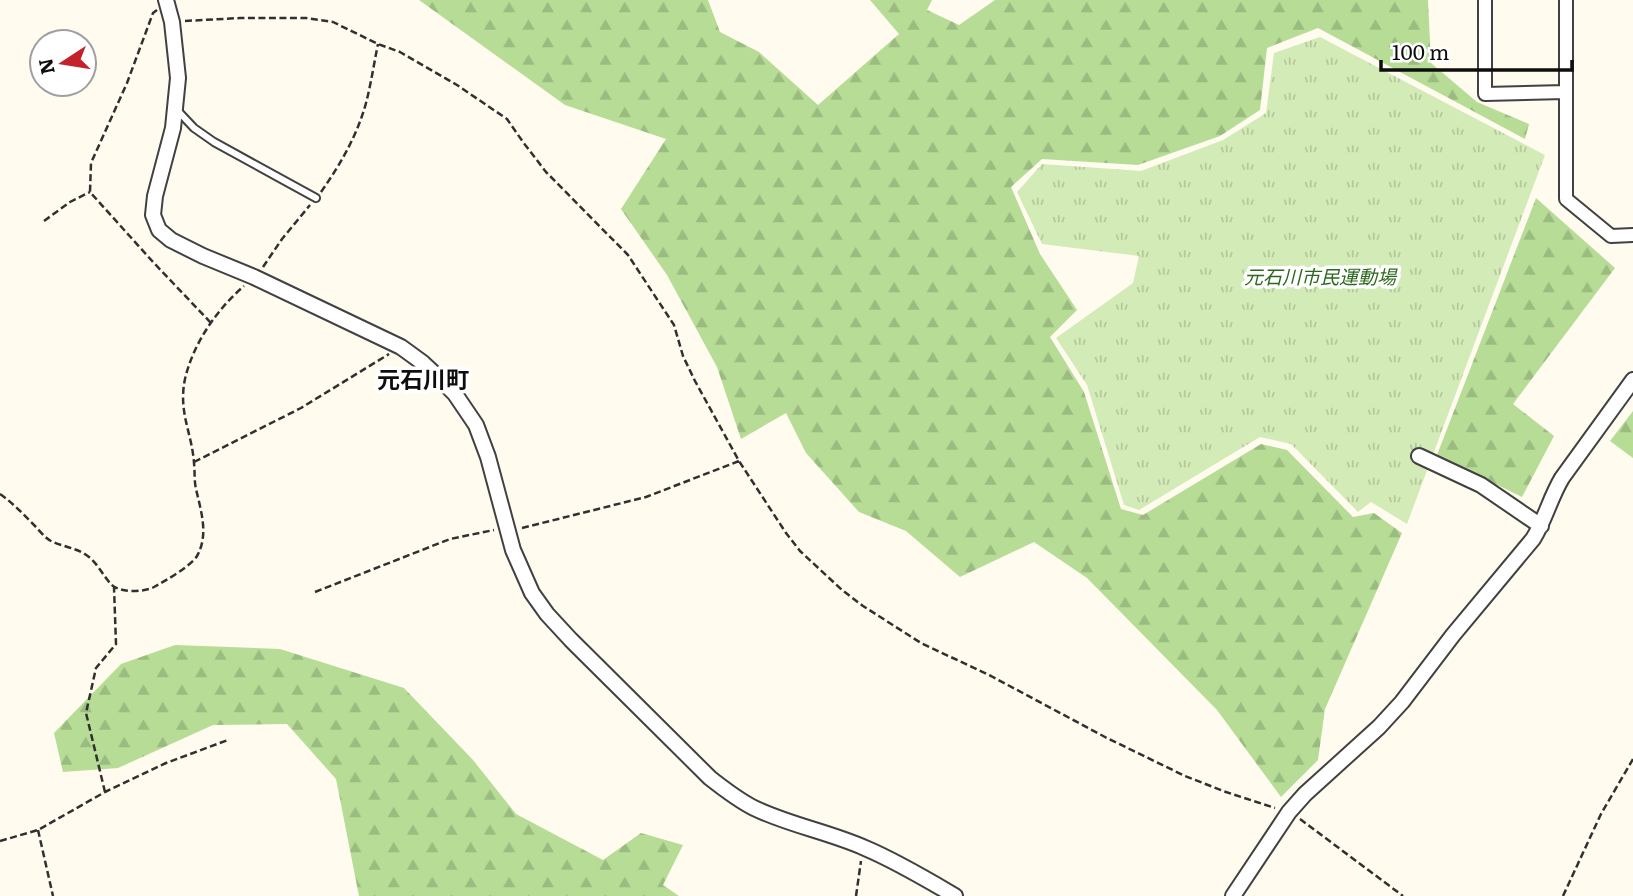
<svg xmlns="http://www.w3.org/2000/svg" width="1633" height="896" font-family="Literata,'Noto Sans JP',serif">
	<defs>
		<pattern id="grass-tufts" width="24" height="20" patternUnits="userSpaceOnUse" patternTransform="scale(1.75)"><rect width="24" height="20" fill="#d3ebb7"/><path d="M3 7l-1-3M5 7V3M7 7l1-3M15 17l-1-3M17 17v-4M19 17l1-3" fill="none" stroke="#b4c89c"/></pattern>
		<pattern id="forest-firs" width="22" height="20" patternUnits="userSpaceOnUse" patternTransform="scale(1.75)"><rect width="22" height="20" fill="#b6dc96"/><path d="M5 1l3.5 6h-7zM16 11l3.5 6h-7z" fill="#9bbc80"/></pattern>
	</defs>
	<rect width="100%" height="100%" fill="#fffcef"/>
	<!-- grass -->
	<path fill="url(#grass-tufts)" d="M 1320,37 L 1545,155 L 1407,524 L 1371,502 L 1358,512 L 1291,444 L 1260,437 L 1139,510 L 1124,505 L 1087,385 L 1056,338 L 1133,283 L 1139,256 L 1042,244 L 1017,192 L 1042,164 L 1141,171 L 1223,140 L 1266,113 L 1274,53 Z"/>
	<!-- forest -->
	<path fill="url(#forest-firs)" d="M 419,0 L 708,0 L 720,32 L 759,52 L 818,105 L 899,34 L 870,0 L 932,0 L 927,10 L 959,25 L 995,0 L 1428,0 L 1431,63 L 1477,102 L 1529,124 L 1525,139 L 1318,28 L 1267,48 L 1260,110 L 1220,136 L 1138,165 L 1042,159 L 1011,187 L 1040,254 L 1077,310 L 1050,337 L 1084,392 L 1121,509 L 1143,515 L 1261,444 L 1287,450 L 1353,517 L 1374,513 L 1402,533 L 1325,709 L 1318,760 L 1281,797 L 1217,710 L 1087,578 L 1034,542 L 960,577 L 906,531 L 859,512 L 806,453 L 786,413 L 741,439 L 717,367 L 667,275 L 621,209 L 666,139 L 565,105 Z
		M 1536,198 L 1615,268 L 1513,404 L 1554,436 L 1522,497 L 1437,455 Z
		M 1633,411 L 1633,458 L 1610,441 Z
		M 175,645 L 280,649 L 404,688 L 473,760 L 516,814 L 603,860 L 641,833 L 683,845 L 663,885 L 679,896 L 359,896 L 336,779 L 287,724 L 213,725 L 118,768 L 63,772 L 54,733 L 121,664 Z"/>
	<g fill="none" stroke-linecap="round" stroke-linejoin="round">
		<!-- service casing -->
		<g stroke="#414141" stroke-width="10">
			<path id="service" d="M 177,110 L 194,128 L 214,142 L 316,198"/>
		</g>
		<!-- minor casing -->
		<g stroke="#414141" stroke-width="16">
			<path id="minor" d="M 1485,0 L 1485,94 L 1565,92
				M 1566,0 L 1566,199 L 1611,236 L 1633,235"/>
		</g>
		<!-- tertiary casing -->
		<g stroke="#414141" stroke-width="18">
			<path id="tertiary" d="M 166,0 L 172,22 L 178,78 L 173,128 L 155,196 L 153,215 L 159,230 L 171,240 L 203,256 L 254,277 L 401,347 L 423,363 L 438,377 L 455,394 L 476,425 L 488,457 L 513,550 L 532,593 L 547,614 L 571,640 L 710,778 C 724,789 738,800 754,808 C 789,825 829,832 865,848 C 896,861 926,879 955,896
				M 1419,456 L 1481,485 L 1541,526
				M 1233,896 L 1289,812 L 1305,794 L 1379,727 L 1402,702 L 1453,635 L 1533,539 C 1545,520 1550,498 1562,478 L 1633,380"/>
		</g>
		<!-- path -->
		<path stroke="#303030" stroke-width="2.5" stroke-dasharray="7 3.5" stroke-linecap="butt" d="M 157,10 L 153,13 L 127,83 L 91,163 L 90,192 L 153,262 L 211,323
			M 185,21 L 240,18 L 306,18 L 333,22 L 378,44 L 400,52 L 457,85 L 507,119 L 523,142 L 546,172 L 628,255 L 674,325 L 683,356 L 695,381 L 739,461 L 786,533 L 800,551 L 842,590 L 863,606 L 921,643 L 991,676 L 1105,737 L 1185,776 L 1226,792 L 1275,808
			M 321,192 C 340,165 357,136 366,103 C 371,84 374,63 378,44
			M 44,221 L 70,202 L 90,192
			M 263,267 L 282,239 L 310,205
			M 194,462 L 301,408 L 389,354
			M 0,494 C 13,503 24,515 35,526 C 40,531 45,538 51,541 C 63,547 78,548 89,557 C 99,565 104,578 113,586 C 123,593 144,592 154,587 C 165,581 191,566 197,556 C 209,535 201,511 196,489 C 194,480 195,472 194,463 C 192,433 178,412 185,379 C 193,344 217,309 244,286
			M 522,528 L 646,497 L 739,461
			M 315,592 L 450,539 L 494,530
			M 105,792 L 86,713 L 96,668 L 116,644 L 114,587
			M 1300,819 L 1403,896
			M 38,830 L 53,896
			M 0,841 L 38,830 L 105,792 L 166,763 L 228,740
			M 856,896 L 861,861
			M 1563,896 L 1601,814 L 1633,759"/>
		<!-- service -->
		<use href="#service" stroke="#fff" stroke-width="6"/>
		<!-- minor -->
		<use href="#minor" stroke="#fff" stroke-width="12"/>
		<!-- tertiary -->
		<use href="#tertiary" stroke="#fff" stroke-width="14"/>
	</g>
	<g text-anchor="middle" stroke-width="7" stroke-linejoin="round" paint-order="stroke">
		<!-- park labels -->
		<g font-size="19" font-style="italic" fill="#2d681c" stroke="#fff">
			<text x="1320" y="284">元石川市民運動場</text>
		</g>
		<!-- quarter labels -->
		<g font-size="23" font-weight="bold" fill="#0e0e0e" stroke="#fff">
			<text x="423" y="388">元石川町</text>
		</g>
	</g>
	<!-- north arrow -->
	<g transform="translate(63 63) rotate(258)"><circle r="33" fill="#ffffff" stroke="#9f9f9f" stroke-width="2"/>
	<path d="M0-5L12 26L0 18L-12 26Z" fill="#c3212b"/>
	<text y="-10" font-size="19" font-weight="bold" text-anchor="middle" fill="#0e0e0e">N</text>
	</g>
	<!-- scale -->
	<path d="M1381 60v10h191v-10" fill="none" stroke="#0e0e0e" stroke-width="3.5"/>
	<text x="1392" y="60" font-size="21" fill="#0e0e0e" stroke="#ffffff" stroke-width="5" paint-order="stroke">100 m</text>
</svg>
